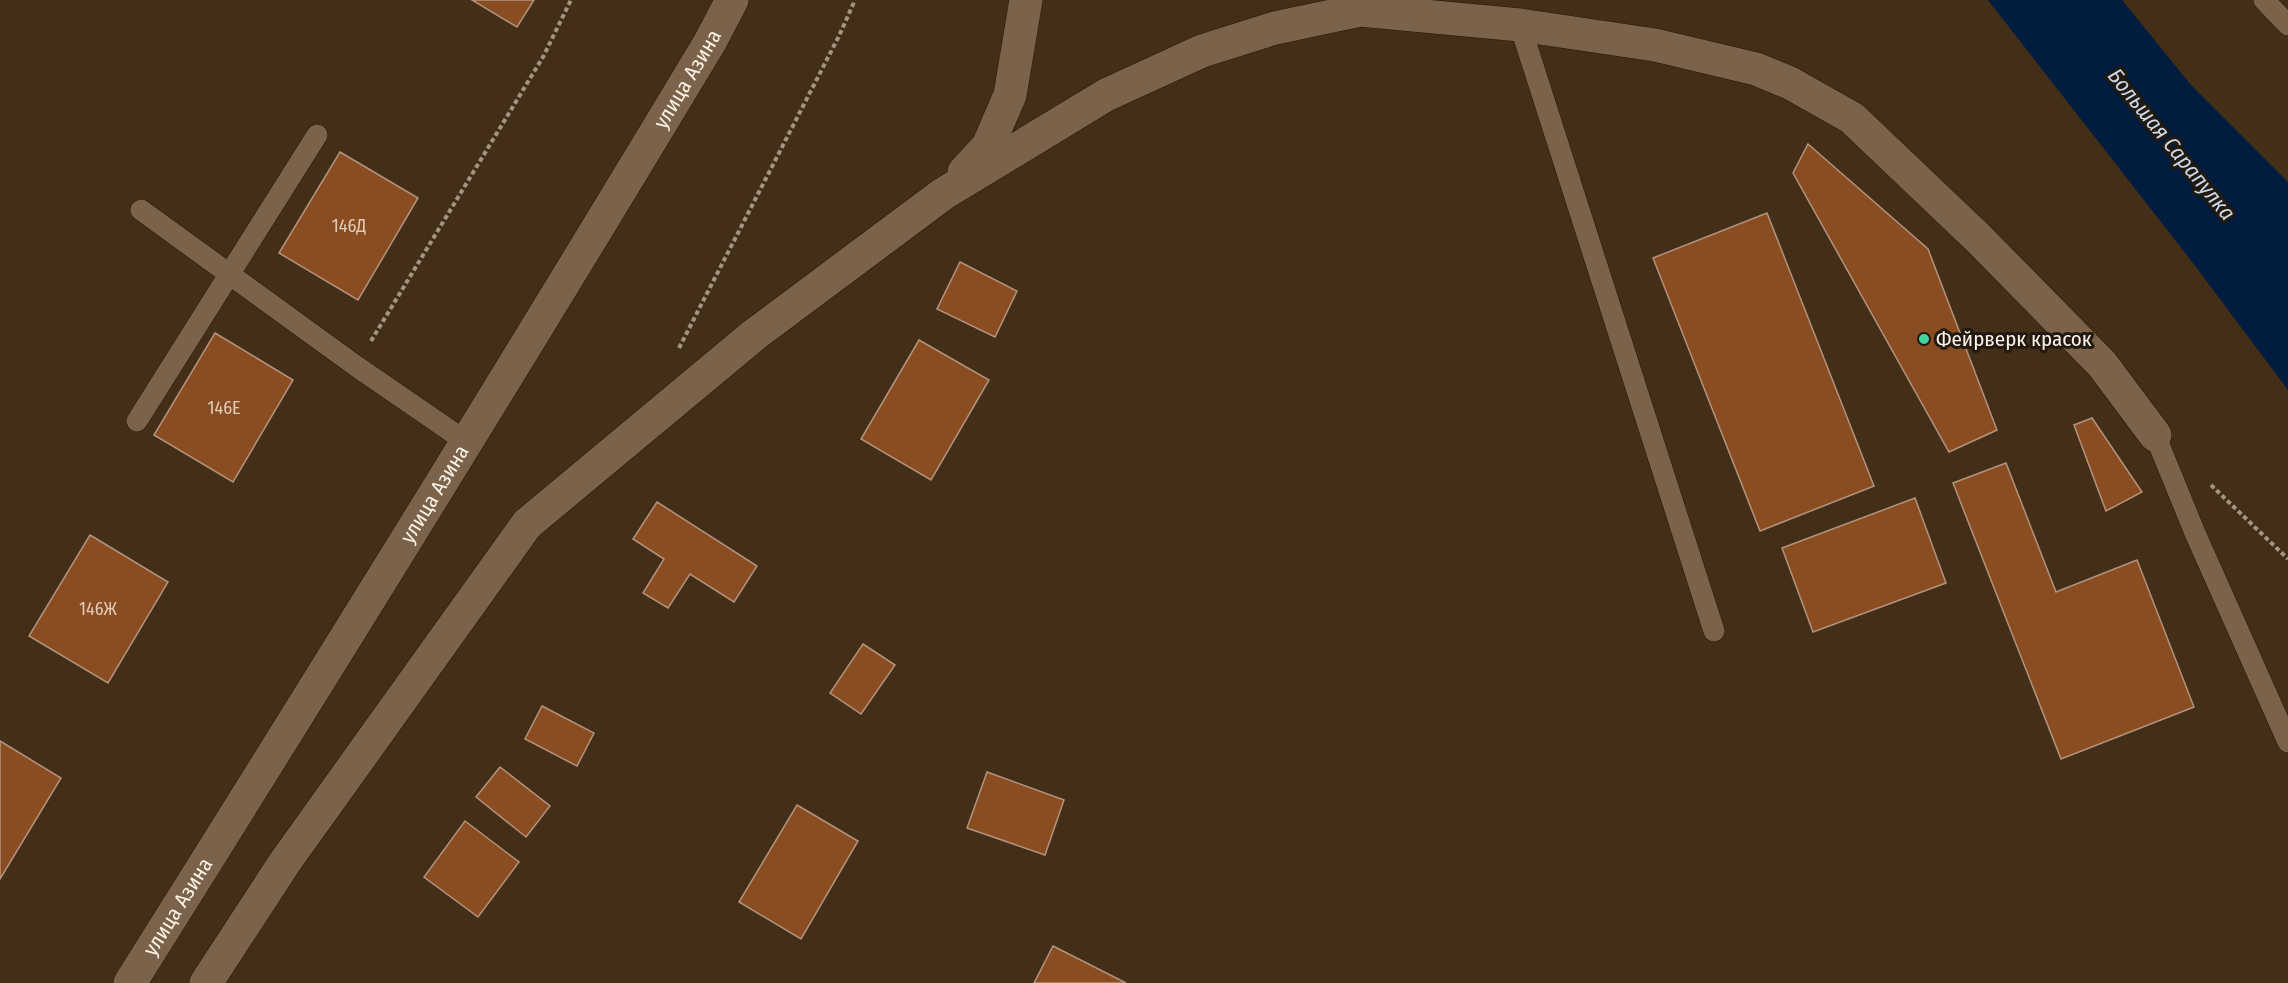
<svg xmlns="http://www.w3.org/2000/svg" width="2288" height="983" font-family="'Fira Sans Condensed',sans-serif">
	<rect width="100%" height="100%" fill="#432f17"/>
	<!-- water -->
	<path fill="#001c3e" d="M 1988,0 L 2122,0 L 2191,85 L 2288,182 L 2288,390 L 2193,263 Z"/>
	<!-- building -->
	<path fill="#8a4d21" stroke="#b3937f" stroke-width="1.5" d="M 472,0 L 534,0 L 517,27 Z
		M 1808,144 L 1928,249 L 1997,430 L 1949,452 L 1793,173 Z
		M 340,152 L 418,198 L 358,300 L 279,253 Z
		M 1767,213 L 1874,486 L 1760,531 L 1653,258 Z
		M 960,262 L 1017,291 L 995,337 L 937,309 Z
		M 215,333 L 293,380 L 233,482 L 154,435 Z
		M 919,340 L 989,380 L 931,480 L 861,439 Z
		M 2092,418 L 2142,492 L 2106,511 L 2074,425 Z
		M 2006,463 L 2056,592 L 2137,560 L 2194,707 L 2061,759 L 1953,483 Z
		M 1915,498 L 1946,583 L 1813,632 L 1782,548 Z
		M 657,502 L 757,566 L 734,602 L 690,574 L 668,608 L 643,593 L 664,559 L 633,539 Z
		M 90,535 L 168,582 L 108,683 L 29,636 Z
		M 863,644 L 895,665 L 861,714 L 830,693 Z
		M 542,706 L 594,733 L 577,766 L 525,739 Z
		M 0,741 L 61,778 L 0,879 Z
		M 500,767 L 550,806 L 526,837 L 476,797 Z
		M 987,772 L 1064,800 L 1045,855 L 967,828 Z
		M 797,805 L 858,841 L 801,939 L 739,902 Z
		M 465,821 L 519,862 L 478,917 L 424,877 Z
		M 1053,946 L 1126,983 L 1034,983 Z"/>
	<g fill="none" stroke-linecap="round" stroke-linejoin="round">
		<!-- lane casing -->
		<g stroke="#291601" stroke-width="22">
			<path id="lane" d="M 2264,0 L 2288,25
				M 1520,25 L 1714,631
				M 141,210 L 356,366 L 468,443
				M 137,421 L 317,135
				M 2155,435 L 2195,533 L 2288,742"/>
		</g>
		<!-- street casing -->
		<g stroke="#291601" stroke-width="34">
			<path id="street" d="M 964,172 L 988,146 L 1010,95 L 1026,0
				M 206,983 L 285,862 L 527,524 L 754,335 L 943,194 L 1106,95 L 1202,51 L 1275,28 L 1360,10 L 1520,25 L 1655,45 L 1756,69 L 1790,83 L 1852,118 L 1979,239 L 2102,364 L 2155,435"/>
		</g>
		<!-- secondary casing -->
		<g stroke="#291601" stroke-width="34">
			<g id="secondary">
				<path id="s1" d="M 130,983 C 326,671 520,358 710,42 L 732,0"/>
			</g>
		</g>
		<!-- path -->
		<path stroke="#a49483" stroke-width="4" stroke-dasharray="4.5 3" stroke-linecap="butt" d="M 371,341 L 543,57 L 571,0
			M 679,348 L 839,36 L 855,0
			M 2211,485 L 2288,559"/>
		<!-- lane -->
		<use href="#lane" stroke="#7a634a" stroke-width="21"/>
		<!-- street -->
		<use href="#street" stroke="#7a634a" stroke-width="33"/>
		<!-- secondary -->
		<use href="#secondary" stroke="#7a634a" stroke-width="33"/>
	</g>
	<!-- markers -->
	<circle fill="#43d4a0" stroke="#22190f" stroke-width="2" cx="1924" cy="339" r="6"/>
	<g text-anchor="middle" stroke-width="6" stroke-linejoin="round" paint-order="stroke">
		<!-- number labels -->
		<g font-size="18" fill="#e1cab6">
			<text x="349" y="232">146Д</text>
			<text x="224" y="414">146Е</text>
			<text x="98" y="615">146Ж</text>
		</g>
		<!-- street labels -->
		<g font-size="21" fill="#fef3e7" stroke="#22190f">
			<text dy="7" stroke="none"><textPath href="#s1" startOffset="1062">улица Азина</textPath></text>
			<text dy="7" stroke="none"><textPath href="#s1" startOffset="576">улица Азина</textPath></text>
			<text dy="7" stroke="none"><textPath href="#s1" startOffset="90">улица Азина</textPath></text>
		</g>
		<!-- poi labels -->
		<g font-size="21" fill="#fef3e7" stroke="#22190f" text-anchor="start">
			<text x="1936" y="346">Фейрверк красок</text>
		</g>
		<!-- water labels -->
		<g font-size="22" font-style="italic" fill="#cadaed" stroke="#22190f">
			<text transform="translate(2172 144) rotate(51)" y="8">Большая Сарапулка</text>
		</g>
	</g>
</svg>
